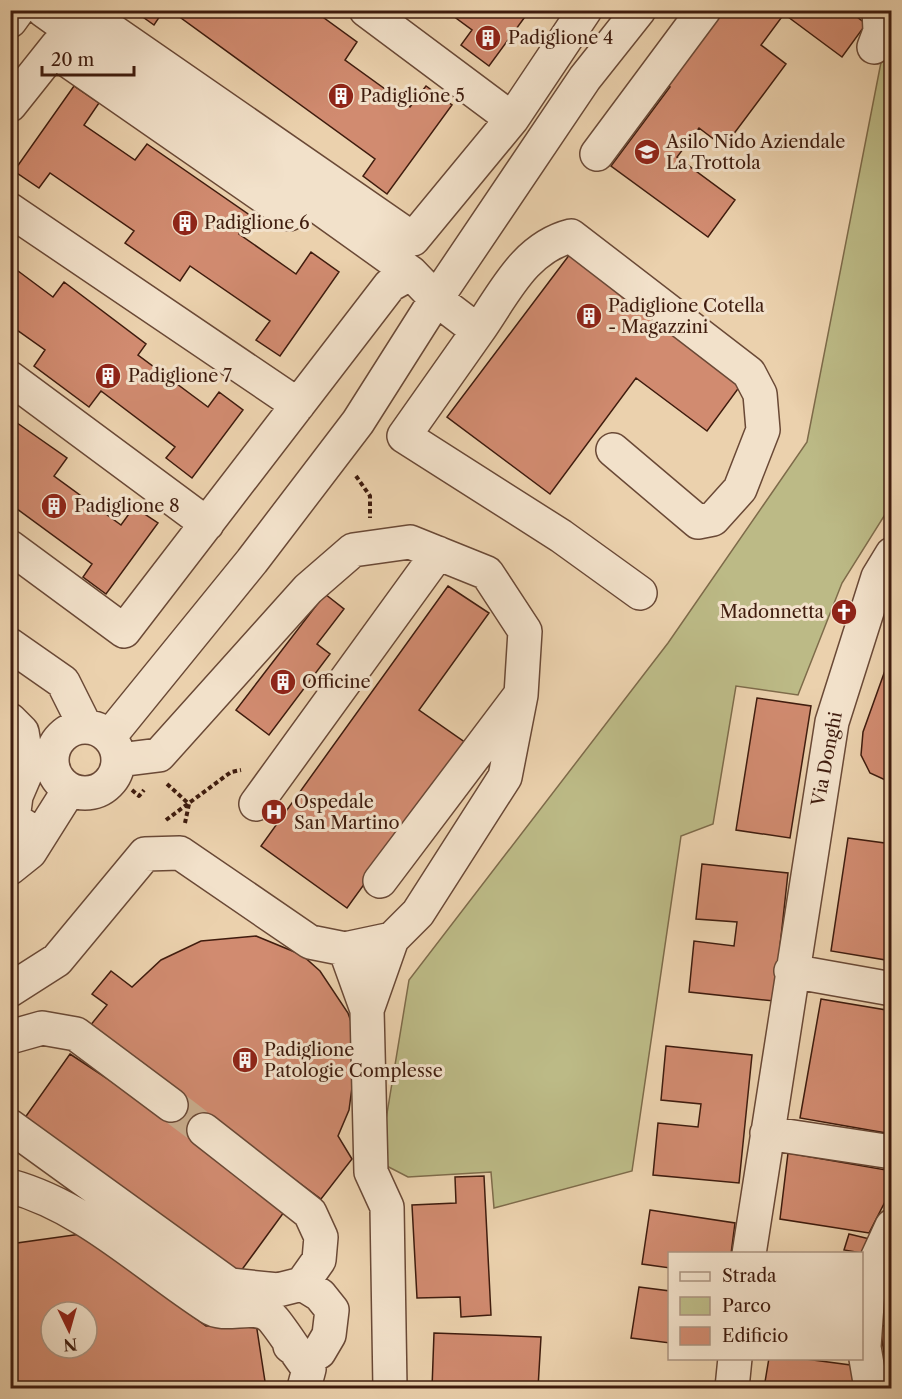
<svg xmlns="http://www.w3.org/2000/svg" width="902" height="1399" font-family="'Libre Caslon Text',serif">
	<rect width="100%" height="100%" fill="#ebd1ad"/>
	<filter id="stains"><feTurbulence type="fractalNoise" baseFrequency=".00333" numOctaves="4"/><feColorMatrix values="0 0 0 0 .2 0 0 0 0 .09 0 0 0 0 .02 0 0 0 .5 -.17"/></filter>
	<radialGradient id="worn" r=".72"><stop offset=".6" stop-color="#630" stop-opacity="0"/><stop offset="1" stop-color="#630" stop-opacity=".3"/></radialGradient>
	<!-- green -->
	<path fill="#bcba86" stroke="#7e6b4a" stroke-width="1.5" d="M 891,11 L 891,505 L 842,583 L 798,695 L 736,686 L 713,824 L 681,836 L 632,1171 L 494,1208 L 491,1172 L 408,1177 L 379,1162 L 409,980 L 668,643 L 807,442 Z"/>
	<!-- building -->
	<path fill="#d18b70" stroke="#3f1c0e" stroke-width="1.5" fill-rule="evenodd" d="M 133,10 L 164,10 L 154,25 Z
		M 170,10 L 313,10 L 357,42 L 345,60 L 410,107 L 426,86 L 452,105 L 387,194 L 363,176 L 375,159 Z
		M 445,10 L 530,10 L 489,66 L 461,45 L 472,30 Z
		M 724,10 L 848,10 L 866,24 L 842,57 L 784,14 L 761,45 L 786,64 L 724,147 L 699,128 L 677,157 L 735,200 L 708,237 L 611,166 L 670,87 L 661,81 Z
		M 74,86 L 99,103 L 84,125 L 135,160 L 147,144 L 251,216 L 239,234 L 296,274 L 311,252 L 339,272 L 280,356 L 256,340 L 270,321 L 190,266 L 180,281 L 125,243 L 134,231 L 50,173 L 39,188 L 14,171 Z
		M 570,254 L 743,382 L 707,431 L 636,378 L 550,494 L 447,417 Z
		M 10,265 L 53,297 L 64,282 L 146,344 L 138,355 L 208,407 L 219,392 L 243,410 L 192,478 L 166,458 L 175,447 L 101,391 L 89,407 L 34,366 L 45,350 L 10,325 Z
		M 10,418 L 67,458 L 54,476 L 121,525 L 134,507 L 158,523 L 106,594 L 83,577 L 92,564 L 13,506 L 10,508 Z
		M 448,586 L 489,613 L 419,710 L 466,743 L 347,908 L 261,846 Z
		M 325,594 L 344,609 L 317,644 L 330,654 L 269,735 L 236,710 Z
		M 892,651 L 892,783 L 870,773 L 861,755 L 863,732 Z
		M 757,698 L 811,706 L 790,838 L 736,830 Z
		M 848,838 L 892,844 L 892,961 L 831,951 Z
		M 702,864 L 788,873 L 774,1001 L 689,992 L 694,941 L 734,946 L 737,922 L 696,919 Z
		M 256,936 L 302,955 L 320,971 L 348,1013 L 358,1042 L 349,1110 L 338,1136 L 352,1159 L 321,1199 L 89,1027 L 107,1005 L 92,994 L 111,971 L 132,987 L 161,960 L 201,941 Z
		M 821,999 L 892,1011 L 892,1134 L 800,1118 Z
		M 666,1046 L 752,1055 L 739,1183 L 653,1175 L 658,1123 L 698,1127 L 701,1104 L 661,1100 Z
		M 70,1054 L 167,1118 L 287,1208 L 238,1275 L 24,1119 Z
		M 788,1153 L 892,1171 L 890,1192 L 869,1233 L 780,1219 Z
		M 484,1176 L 491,1315 L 461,1317 L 460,1297 L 417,1298 L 412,1205 L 456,1203 L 455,1177 Z
		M 650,1210 L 735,1223 L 731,1254 L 670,1254 L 670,1268 L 642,1264 Z
		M 81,1234 L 206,1326 L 256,1323 L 266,1388 L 10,1388 L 10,1244 ZM 51,1312 L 87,1312 L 87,1348 L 51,1348 Z
		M 849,1234 L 874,1240 L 868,1254 L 844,1250 Z
		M 639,1287 L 670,1291 L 670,1343 L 631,1338 Z
		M 892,1325 L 892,1388 L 889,1388 L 880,1326 Z
		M 434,1333 L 541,1337 L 538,1388 L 432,1388 Z
		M 769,1358 L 798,1358 L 858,1366 L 861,1388 L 764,1388 Z
		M 610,1383 L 634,1388 L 608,1388 Z"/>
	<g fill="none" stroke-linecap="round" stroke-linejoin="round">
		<!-- minor-tunnel -->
		<path stroke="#c9ad8d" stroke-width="33" stroke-dasharray="33 16" stroke-linecap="butt" d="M 171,1105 L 204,1130"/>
		<!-- minor casing -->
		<g stroke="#6a4936" stroke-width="36">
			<path id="minor" d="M 43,10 L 411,273 L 436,299 L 478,331 L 404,436 L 561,536 L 640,593
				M 82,10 L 413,239 L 512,119 L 585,10
				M 366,10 L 512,119
				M 10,21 L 18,10
				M 874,47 L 880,31 L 879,10
				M 54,51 L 289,214
				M 10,105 L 57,46
				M 597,154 L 704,10
				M 10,210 L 298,405
				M 478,331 C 504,294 524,248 571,236 L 749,373 L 760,394 L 763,430 L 740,489 L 713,519 L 698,522 L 613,450
				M 10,378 L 207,524
				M 10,547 L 124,631 L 390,285 L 411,273
				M 10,645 L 63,682 L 85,726
				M 10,720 L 22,732 L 28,768 L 16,796 L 13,819 L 40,836
				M52 760a33 33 0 1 1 66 0a33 33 0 1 1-66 0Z
				M 109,737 L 252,561 L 358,422 L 436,299 L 585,78 L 639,10
				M 256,804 L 438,553
				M 10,868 L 30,852 L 69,790
				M 380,881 L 518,698
				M 345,949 L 367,1010 L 371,1172 L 387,1207 L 390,1388
				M 791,971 L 892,989
				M 10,990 L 57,960 L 145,854 L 180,853 L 310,942 L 345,949 L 392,939 L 418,913 L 505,777 L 521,695 L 525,631 L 487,573 L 410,542 L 353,550 L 308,589 L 159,755 L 119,760
				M 367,1010 L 392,939
				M 10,1037 L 42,1028 L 76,1034 L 171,1105
				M 10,1126 L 230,1285 L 278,1290 L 302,1284 L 319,1260 L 321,1237 L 310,1213 L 204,1130
				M 767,1133 L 892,1152
				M 10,1186 C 86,1207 144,1265 209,1307 C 226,1319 254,1302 271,1317 C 281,1327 298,1356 309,1369 L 304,1388
				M 749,1254 L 832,722 L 878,577 L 892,554
				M 290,1346 L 305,1357 L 319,1352 L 329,1335 L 332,1310 L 320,1295 L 302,1284
				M 732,1388 L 735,1358
				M 871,1388 L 864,1347 L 869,1276 L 892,1226"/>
		</g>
		<!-- path -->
		<path stroke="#3f1c0e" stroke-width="4" stroke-dasharray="4.5 3" stroke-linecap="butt" d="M 356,476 L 370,496 L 370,518
			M 167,784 L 189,804 L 185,823
			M 132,790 L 139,796 L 144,790
			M 166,820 L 231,772 L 241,770"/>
		<!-- minor -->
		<use href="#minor" stroke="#f2e1ca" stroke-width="33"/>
	</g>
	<!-- icons -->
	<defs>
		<g id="building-disc" transform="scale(1.35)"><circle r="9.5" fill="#8f2418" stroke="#f2e1ca"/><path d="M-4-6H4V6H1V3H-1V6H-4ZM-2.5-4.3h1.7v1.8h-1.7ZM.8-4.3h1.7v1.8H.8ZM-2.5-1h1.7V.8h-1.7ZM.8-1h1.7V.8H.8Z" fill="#fff"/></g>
		<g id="school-disc" transform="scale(1.35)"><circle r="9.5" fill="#8f2418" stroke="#f2e1ca"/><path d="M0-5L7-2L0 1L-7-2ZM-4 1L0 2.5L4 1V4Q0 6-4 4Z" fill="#fff"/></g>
		<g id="church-disc" transform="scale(1.35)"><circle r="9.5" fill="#8f2418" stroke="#f2e1ca"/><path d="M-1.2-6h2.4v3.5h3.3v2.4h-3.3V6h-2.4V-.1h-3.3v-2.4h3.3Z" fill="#fff"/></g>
		<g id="hospital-disc" transform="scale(1.35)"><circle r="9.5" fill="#8f2418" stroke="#f2e1ca"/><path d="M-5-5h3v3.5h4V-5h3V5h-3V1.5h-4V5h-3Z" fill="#fff"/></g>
	</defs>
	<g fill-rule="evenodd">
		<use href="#building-disc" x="488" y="38"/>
		<use href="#building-disc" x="341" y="96"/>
		<use href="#school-disc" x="647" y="152"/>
		<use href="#building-disc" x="185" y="223"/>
		<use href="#building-disc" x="589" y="316"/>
		<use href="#building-disc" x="108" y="376"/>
		<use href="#building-disc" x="54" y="506"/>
		<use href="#church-disc" x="844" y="612"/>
		<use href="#building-disc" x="283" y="682"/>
		<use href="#hospital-disc" x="274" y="812"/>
		<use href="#building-disc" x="245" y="1060"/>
	</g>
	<g text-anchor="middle" stroke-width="6" stroke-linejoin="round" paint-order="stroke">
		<!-- poi labels -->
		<g font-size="18" fill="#3f1c0e" stroke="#f2e1ca" text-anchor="start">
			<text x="508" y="44">Padiglione 4</text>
			<text x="360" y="102">Padiglione 5</text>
			<text x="666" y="148">Asilo Nido Aziendale<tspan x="666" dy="21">La Trottola</tspan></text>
			<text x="204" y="229">Padiglione 6</text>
			<text x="608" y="312">Padiglione Cotella<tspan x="608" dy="21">- Magazzini</tspan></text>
			<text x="128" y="382">Padiglione 7</text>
			<text x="74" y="512">Padiglione 8</text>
			<text x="824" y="618" text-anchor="end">Madonnetta</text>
			<text x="302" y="688">Officine</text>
			<text x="294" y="808">Ospedale<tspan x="294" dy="21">San Martino</tspan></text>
			<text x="264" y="1056">Padiglione<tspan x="264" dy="21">Patologie Complesse</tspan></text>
		</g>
		<!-- street labels -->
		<g font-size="18" fill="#3f1c0e" stroke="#f2e1ca">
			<text transform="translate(827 759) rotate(-79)" y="6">Via Donghi</text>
		</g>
	</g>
	<!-- margin -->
	<rect width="902" height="1399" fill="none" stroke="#ebd1ad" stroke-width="36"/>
	<rect x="12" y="12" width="878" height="1375" fill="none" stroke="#3f1c0e" stroke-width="3"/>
	<rect x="18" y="18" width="866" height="1363" fill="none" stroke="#3f1c0e" stroke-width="1.5"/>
	<!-- legend -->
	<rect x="668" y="1252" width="195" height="108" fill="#f2e1ca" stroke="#aa927f" stroke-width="1.5"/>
	<rect x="680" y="1272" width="30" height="9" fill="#f2e1ca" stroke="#aa927f" stroke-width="1.5"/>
	<text x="722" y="1282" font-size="18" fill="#3f1c0e">Strada</text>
	<rect x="680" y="1297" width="30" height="18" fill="#bcba86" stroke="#aa927f" stroke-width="1.5"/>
	<text x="722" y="1312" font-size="18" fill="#3f1c0e">Parco</text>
	<rect x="680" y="1327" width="30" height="18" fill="#d18b70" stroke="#aa927f" stroke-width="1.5"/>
	<text x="722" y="1342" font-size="18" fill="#3f1c0e">Edificio</text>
	<!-- north arrow -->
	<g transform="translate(69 1330) rotate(175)"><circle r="28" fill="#f2e1ca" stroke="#aa927f" stroke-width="1.5"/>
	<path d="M0-4.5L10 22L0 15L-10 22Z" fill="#8f2418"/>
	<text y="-9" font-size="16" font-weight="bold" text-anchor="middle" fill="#3f1c0e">N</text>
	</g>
	<!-- scale -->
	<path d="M42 66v9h92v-9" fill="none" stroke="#3f1c0e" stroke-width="3"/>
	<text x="51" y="66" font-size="18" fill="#3f1c0e" stroke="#f2e1ca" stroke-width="4.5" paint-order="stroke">20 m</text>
	<rect width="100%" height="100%" filter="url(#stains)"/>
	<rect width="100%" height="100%" fill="url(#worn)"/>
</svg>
